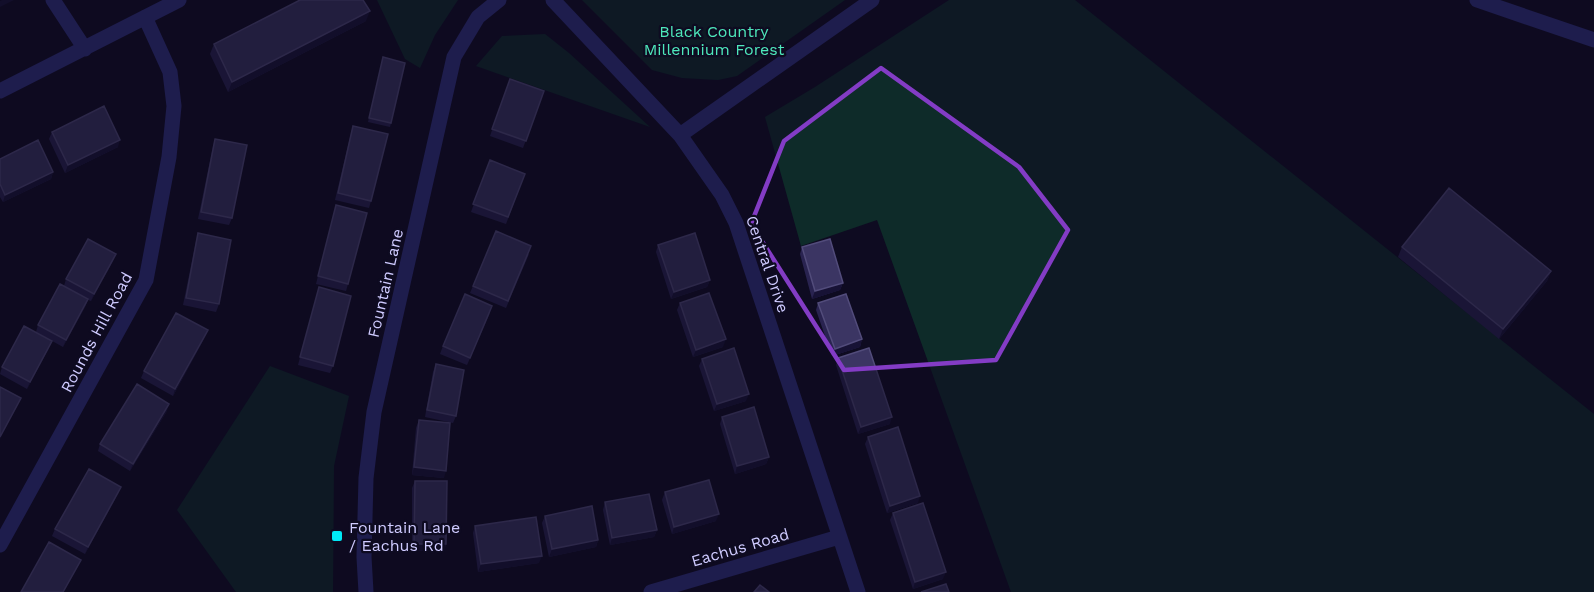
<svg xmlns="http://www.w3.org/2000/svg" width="1594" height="592" font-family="'Work Sans',sans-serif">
	<rect width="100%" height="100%" fill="#0e0b21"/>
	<!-- green -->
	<path fill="#0e2b29" d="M 377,0 L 458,0 L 435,35 L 420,68 L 405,59 Z
		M 582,0 L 845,0 L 737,76 L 718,80 L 682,78 L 652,70 Z
		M 949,0 L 1075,0 L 1594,414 L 1594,592 L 1011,592 L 877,220 L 801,246 L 765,117 L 815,87 Z
		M 545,34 L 569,53 L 650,127 L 476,66 L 502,36 Z
		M 270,366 L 349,396 L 334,466 L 333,592 L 236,592 L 177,510 Z"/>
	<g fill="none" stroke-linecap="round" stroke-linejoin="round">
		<!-- minor -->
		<path stroke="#323384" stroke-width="15" d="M 53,0 L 85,49
			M 553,0 L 680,135 L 722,195 L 736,223 L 858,592
			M 1477,0 L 1594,40
			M 0,91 L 179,0
			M 680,135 L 872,0
			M 0,545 L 146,280 L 169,157 L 174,106 L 170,72 L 145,17
			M 366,592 L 364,557 L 366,478 L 374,412 L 454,57 L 478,17 L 499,0
			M 651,592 L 839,537"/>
	</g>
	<!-- wall -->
	<path fill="#292350" d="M 366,21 L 228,92 L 210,54 L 214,44 Z
		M 383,57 L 391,123 L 390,127 L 368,122 Z
		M 510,79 L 544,91 L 523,148 L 490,136 Z
		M 353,126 L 371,201 L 369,208 L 335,200 L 351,133 Z
		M 52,132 L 118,147 L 65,173 L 49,139 Z
		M 215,139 L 232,218 L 229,225 L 198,219 L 213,146 Z
		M 0,159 L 53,172 L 51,179 L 3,202 L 0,197 Z
		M 490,160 L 525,174 L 506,224 L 471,212 Z
		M 336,205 L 348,284 L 346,291 L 316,284 Z
		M 198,233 L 219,304 L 216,312 L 183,305 L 196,241 Z
		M 658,245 L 710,280 L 707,287 L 671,299 L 656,252 Z
		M 802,247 L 843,283 L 840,290 L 812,299 L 800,254 Z
		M 1402,247 L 1551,271 L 1547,281 L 1499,339 L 1398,257 Z
		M 529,254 L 506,308 L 470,293 L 473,286 Z
		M 113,261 L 91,301 L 88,300 L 85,307 L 63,347 L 36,332 L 38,325 L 64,286 L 66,279 Z
		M 319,287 L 333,366 L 330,373 L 298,365 Z
		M 680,303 L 723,347 L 693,357 L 677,310 Z
		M 818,303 L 862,339 L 860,347 L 832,356 L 816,310 Z
		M 490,313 L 467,365 L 440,354 L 443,346 Z
		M 208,330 L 205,337 L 173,396 L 141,378 L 144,371 Z
		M 49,348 L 27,389 L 0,374 L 2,367 Z
		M 838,358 L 890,424 L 858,434 L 836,365 Z
		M 702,359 L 746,401 L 714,411 L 699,366 Z
		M 436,364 L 456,416 L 453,423 L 425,417 L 433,372 Z
		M 167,411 L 130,471 L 98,451 L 100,444 Z
		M 722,417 L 769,457 L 766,464 L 735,474 L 720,424 Z
		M 419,420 L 444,478 L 412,475 L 416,428 Z
		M 868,437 L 918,503 L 887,513 L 865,444 Z
		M 415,481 L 446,544 L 444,551 L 412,551 L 412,488 Z
		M 121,487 L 118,494 L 85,554 L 52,536 L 55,529 Z
		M 665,492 L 716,521 L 672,534 L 662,500 Z
		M 605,502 L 657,530 L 654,537 L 610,545 L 603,510 Z
		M 893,513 L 943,579 L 913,589 L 890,520 Z
		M 545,516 L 598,540 L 596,547 L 549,557 L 542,523 Z
		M 475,526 L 539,563 L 478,572 L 473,533 Z"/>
	<!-- shaded-wall -->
	<path fill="#171235" d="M 2,0 L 14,0 L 0,7 L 0,1 Z
		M 370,11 L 366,21 L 228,92 L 232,82 Z
		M 120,140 L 118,147 L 65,173 L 68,165 Z
		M 53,172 L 51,179 L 3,202 L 5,195 Z
		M 116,254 L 113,261 L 91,301 L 94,294 Z
		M 1551,271 L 1547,281 L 1499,339 L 1503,329 Z
		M 710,280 L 707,287 L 671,299 L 674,292 Z
		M 843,283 L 840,290 L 812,299 L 815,291 Z
		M 88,299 L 85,307 L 63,347 L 66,340 Z
		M 208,330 L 205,337 L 173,396 L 175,389 Z
		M 726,339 L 723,347 L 693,357 L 696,350 Z
		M 862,339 L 860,347 L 832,356 L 835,349 Z
		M 52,341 L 49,348 L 27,389 L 30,382 Z
		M 749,394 L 746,401 L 714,411 L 717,404 Z
		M 21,398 L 18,405 L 0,439 L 0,437 Z
		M 169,404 L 167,411 L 130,471 L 133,464 Z
		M 892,417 L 890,424 L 858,434 L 861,427 Z
		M 769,457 L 766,464 L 735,474 L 737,466 Z
		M 414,467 L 446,471 L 444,478 L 412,475 Z
		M 121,487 L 118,494 L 85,554 L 88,547 Z
		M 920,496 L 918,503 L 887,513 L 890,506 Z
		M 719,514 L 716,521 L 672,534 L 674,527 Z
		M 657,530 L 654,537 L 610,545 L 612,538 Z
		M 598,540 L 596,547 L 549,557 L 552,549 Z
		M 414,544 L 446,544 L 444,551 L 412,551 Z
		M 542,556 L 539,563 L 478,572 L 481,564 Z
		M 81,560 L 78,567 L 64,592 L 63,592 Z
		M 946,572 L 943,579 L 913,589 L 915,582 Z"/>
	<!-- building -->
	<path fill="#3b3563" stroke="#524c7b" stroke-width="1.5" d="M 300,0 L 363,0 L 370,11 L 232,82 L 214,44 Z
		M 383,57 L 405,63 L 391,123 L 369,118 Z
		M 510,79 L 544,91 L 526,141 L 492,129 Z
		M 104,106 L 120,140 L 68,165 L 52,132 Z
		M 353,126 L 388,134 L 371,201 L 338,193 Z
		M 215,139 L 247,145 L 232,218 L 201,212 Z
		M 38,140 L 53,172 L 5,195 L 0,184 L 0,159 Z
		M 490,160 L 525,174 L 508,217 L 473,204 Z
		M 1449,188 L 1551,271 L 1503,329 L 1402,247 Z
		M 336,205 L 367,213 L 348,284 L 318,276 Z
		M 496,231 L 531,246 L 508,301 L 473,286 Z
		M 198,233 L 231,240 L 219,304 L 186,298 Z
		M 695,233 L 710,280 L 674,292 L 658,245 Z
		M 88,239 L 116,254 L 94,294 L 66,279 Z
		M 830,239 L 843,283 L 815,291 L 802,247 Z
		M 60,284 L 88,299 L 66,340 L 38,325 Z
		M 319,287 L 351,296 L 333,366 L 300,357 Z
		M 709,293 L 726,339 L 696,350 L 680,303 Z
		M 465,294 L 492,306 L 470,358 L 443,346 Z
		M 846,294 L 862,339 L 835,349 L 818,303 Z
		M 176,313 L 208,330 L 175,389 L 144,371 Z
		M 24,326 L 52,341 L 30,382 L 2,367 Z
		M 734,348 L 749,394 L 717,404 L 702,359 Z
		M 869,348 L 892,417 L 861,427 L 838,358 Z
		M 436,364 L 464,370 L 456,416 L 427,410 Z
		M 137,384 L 169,404 L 133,464 L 100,444 Z
		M 0,387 L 21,398 L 0,437 Z
		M 754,407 L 769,457 L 737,466 L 722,417 Z
		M 419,420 L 450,423 L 446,471 L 414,467 Z
		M 898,427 L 920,496 L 890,506 L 868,437 Z
		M 89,469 L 121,487 L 88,547 L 55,529 Z
		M 709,480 L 719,514 L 674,527 L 665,492 Z
		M 415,481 L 447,481 L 446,544 L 414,544 Z
		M 649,494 L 657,530 L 612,538 L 605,502 Z
		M 923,503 L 946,572 L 915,582 L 893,513 Z
		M 592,506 L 598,540 L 552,549 L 545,516 Z
		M 536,517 L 542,556 L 481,564 L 475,526 Z
		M 49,542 L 81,560 L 63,592 L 21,592 Z
		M 946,584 L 949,592 L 921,592 Z
		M 760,585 L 769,592 L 754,592 Z"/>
	<!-- marked area -->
	<path d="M0 0H1594V592H0ZM 881,68 L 1019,167 L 1068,230 L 996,360 L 844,370 L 751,224 L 784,141 Z" fill="#0e0b21" fill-opacity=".55" fill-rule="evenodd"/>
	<path fill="none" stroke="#833cc5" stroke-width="4.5" stroke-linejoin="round" d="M 881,68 L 1019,167 L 1068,230 L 996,360 L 844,370 L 751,224 L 784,141 Z"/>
	<!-- markers -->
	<rect fill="#00e8f6" stroke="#0e0b21" stroke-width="2" x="331" y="530" width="12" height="12" rx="3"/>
	<g text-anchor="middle" stroke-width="4.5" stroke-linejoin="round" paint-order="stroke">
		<!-- park labels -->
		<g font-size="16" fill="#4ee8bb" stroke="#0e0b21">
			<text x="714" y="37">Black Country<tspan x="714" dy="18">Millennium Forest</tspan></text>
		</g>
		<!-- street labels -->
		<g font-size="16" fill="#cfcbff" stroke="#0e0b21">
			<text transform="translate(768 264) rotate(71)" y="6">Central Drive</text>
			<text transform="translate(385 283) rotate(-77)" y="6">Fountain Lane</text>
			<text transform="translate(96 332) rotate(-62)" y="6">Rounds Hill Road</text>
			<text transform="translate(740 547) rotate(-16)" y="6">Eachus Road</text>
		</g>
		<!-- poi labels -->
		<g font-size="16" fill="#cfcbff" stroke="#0e0b21" text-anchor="start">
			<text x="349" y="533">Fountain Lane<tspan x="349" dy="18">/ Eachus Rd</tspan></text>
		</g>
	</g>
</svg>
